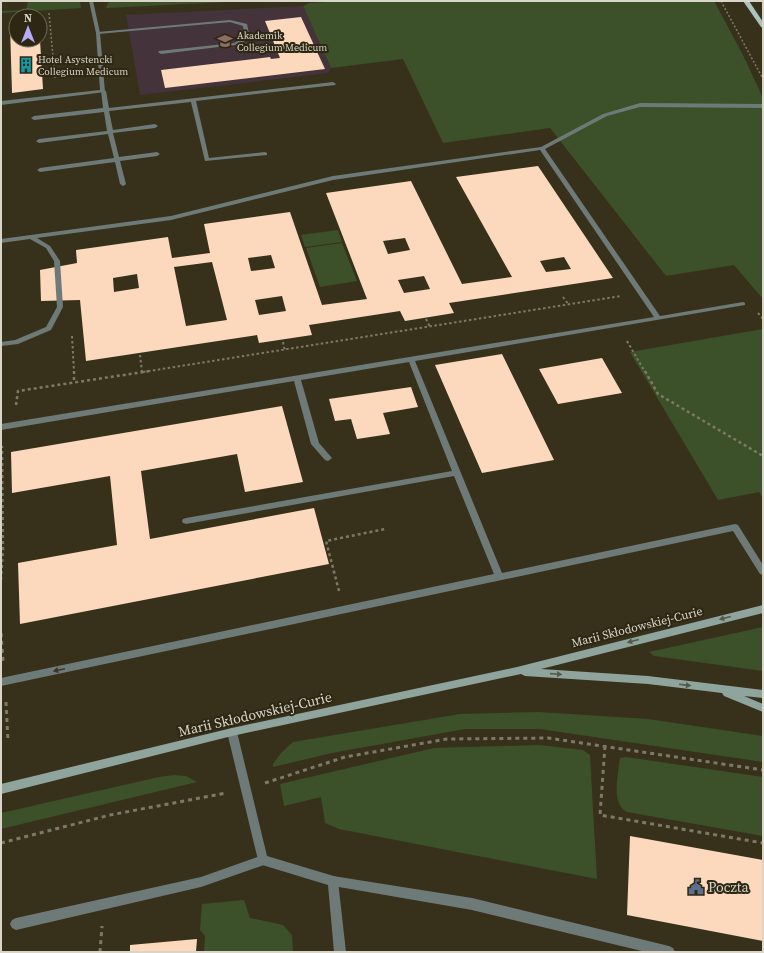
<svg xmlns="http://www.w3.org/2000/svg" width="764" height="953" font-family="'Source Serif 4',serif">
	<rect width="100%" height="100%" fill="#37311c"/>
	<!-- education -->
	<path fill="#45333c" d="M 303,6 L 331,68 L 328,73 L 140,95 L 126,15 Z"/>
	<!-- green -->
	<path fill="#3c5029" d="M 28,1 L 80,1 L 81,8 L 1,13 L 1,11 L 26,10 Z
		M 109,1 L 249,1 L 106,8 Z
		M 344,1 L 714,1 L 743,55 L 763,98 L 763,299 L 734,265 L 666,276 L 550,128 L 443,143 L 403,59 L 331,68 L 303,6 L 309,3 Z
		M 338,230 L 342,242 L 305,247 L 301,235 Z
		M 342,243 L 357,281 L 320,287 L 306,248 Z
		M 763,329 L 763,498 L 759,492 L 718,500 L 630,352 Z
		M 763,627 L 763,671 L 654,656 L 649,652 Z
		M 539,712 L 648,719 L 763,736 L 763,762 L 540,729 L 465,729 L 332,753 L 273,767 L 273,764 L 281,753 L 293,742 L 460,714 Z
		M 539,745 L 583,750 L 590,755 L 597,879 L 339,829 L 325,823 L 321,797 L 284,806 L 280,784 L 434,748 Z
		M 626,757 L 763,777 L 763,836 L 627,812 C 611,803 618,779 619,764 L 620,758 Z
		M 174,775 L 186,776 L 197,782 L 1,829 L 1,813 L 159,777 Z
		M 244,900 L 250,918 L 283,925 L 292,935 L 293,952 L 204,952 L 205,936 L 200,930 L 202,904 Z"/>
	<!-- building -->
	<path fill="#fcd9bd" fill-rule="evenodd" d="M 301,17 L 325,69 L 165,88 L 161,70 L 270,57 L 271,59 L 280,58 L 265,21 Z
		M 16,25 L 16,40 L 40,40 L 43,89 L 12,93 L 10,26 Z
		M 538,166 L 613,278 L 449,303 L 454,313 L 405,321 L 400,311 L 309,325 L 312,335 L 259,343 L 257,335 L 86,361 L 80,300 L 41,301 L 40,270 L 77,263 L 76,250 L 168,237 L 172,258 L 210,253 L 204,224 L 290,212 L 322,305 L 367,299 L 326,193 L 411,181 L 462,284 L 512,277 L 456,177 ZM 405,238 L 410,250 L 388,254 L 383,241 ZM 271,255 L 275,268 L 251,271 L 248,258 ZM 564,257 L 571,269 L 546,272 L 540,261 ZM 212,262 L 227,320 L 186,326 L 174,267 ZM 137,274 L 139,288 L 114,292 L 113,278 ZM 424,276 L 430,289 L 404,293 L 398,280 ZM 282,296 L 286,311 L 259,315 L 255,300 Z
		M 502,354 L 554,460 L 482,473 L 435,365 Z
		M 602,358 L 622,393 L 558,404 L 539,369 Z
		M 411,387 L 418,407 L 383,413 L 390,434 L 357,439 L 351,419 L 335,421 L 329,399 Z
		M 282,406 L 303,482 L 245,492 L 237,454 L 141,471 L 150,539 L 314,508 L 329,564 L 20,624 L 18,563 L 117,545 L 110,476 L 12,493 L 11,452 Z
		M 630,836 L 763,860 L 763,941 L 627,915 Z
		M 197,939 L 196,952 L 130,952 L 130,945 Z"/>
	<g fill="none" stroke-linecap="round" stroke-linejoin="round">
		<!-- path-far3 -->
		<path stroke="#7e7967" stroke-width="1.5" stroke-dasharray="2 2" stroke-linecap="butt" d="M 721,1 L 763,79
			M 49,13 L 55,78"/>
		<!-- path-far2 -->
		<path stroke="#7e7967" stroke-width="2" stroke-dasharray="2.5 2.5" stroke-linecap="butt" d="M 563,297 L 569,305
			M 758,313 L 763,319
			M 426,319 L 430,327
			M 72,336 L 74,372
			M 627,341 L 645,372
			M 283,342 L 285,351
			M 140,355 L 142,372
			M 143,372 L 621,296"/>
		<!-- path-far1 -->
		<path stroke="#7e7967" stroke-width="2.5" stroke-dasharray="3 3" stroke-linecap="butt" d="M 74,371 L 74,382
			M 142,371 L 142,373
			M 645,371 L 658,394 L 763,456
			M 16,405 L 18,391 L 150,371
			M 1,580 L 3,550 L 2,446
			M 339,591 L 326,541 L 385,529"/>
		<!-- path -->
		<path stroke="#7e7967" stroke-width="3" stroke-dasharray="4 4" stroke-linecap="butt" d="M 1,633 L 3,661
			M 6,702 L 8,741
			M 605,746 L 600,815 L 763,843
			M 265,783 L 345,757 L 447,739 L 548,738 L 763,770
			M 1,843 L 110,815 L 226,793
			M 100,952 L 102,926"/>
		<!-- lane -->
		<path fill="#6e7a77" fill-rule="evenodd" d="M 230,20 L 247,24 L 250,39 L 235,45 L 161,54 L 158,52 L 159,51 L 234,43 L 245,37 L 243,26 L 230,22 L 98,34 L 96,33 L 98,32 Z
			M 333,82 L 336,84 L 335,85 L 196,101 L 209,158 L 265,152 L 267,153 L 267,155 L 205,161 L 191,102 L 109,111 L 113,130 L 155,124 L 158,126 L 155,128 L 113,133 L 119,157 L 157,152 L 160,154 L 157,156 L 120,161 L 126,184 L 125,185 L 123,186 L 120,184 L 115,162 L 40,172 L 37,170 L 40,168 L 114,158 L 108,134 L 39,143 L 36,141 L 39,139 L 107,131 L 104,112 L 34,120 L 31,118 L 34,116 L 103,108 L 101,90 L 106,91 L 109,108 Z
			M 640,103 L 763,104 L 763,108 L 640,107 L 607,116 L 545,149 L 660,316 L 743,302 L 745,303 L 745,305 L 415,361 L 502,573 L 735,524 L 738,525 L 763,565 L 763,575 L 760,574 L 733,531 L 1,686 L 1,678 L 494,574 L 454,476 L 186,524 L 183,523 L 182,521 L 183,519 L 186,518 L 452,471 L 409,362 L 301,380 L 319,443 L 332,458 L 328,461 L 325,460 L 311,444 L 294,381 L 1,430 L 1,424 L 654,317 L 540,150 L 333,180 L 171,220 L 37,238 L 50,246 L 60,261 L 63,307 L 51,330 L 18,344 L 1,346 L 1,342 L 15,340 L 46,327 L 57,307 L 54,261 L 46,248 L 30,239 L 1,243 L 1,239 L 171,216 L 333,176 L 541,147 L 603,114 Z
			M 263,855 L 267,856 L 268,860 L 267,864 L 201,887 L 16,930 L 12,928 L 10,924 L 12,920 L 16,918 L 201,877 Z
			M 333,876 L 472,898 L 669,946 L 673,948 L 675,952 L 646,952 L 472,910 L 333,886 L 329,885 L 328,881 L 329,877 Z"/>
		<!-- street -->
		<path fill="#6e7a77" fill-rule="evenodd" d="M 89,1 L 93,1 L 100,33 L 105,92 L 1,105 L 1,101 L 100,90 L 96,33 Z
			M 232,728 L 235,729 L 237,732 L 267,856 L 337,877 L 338,881 L 346,952 L 334,952 L 328,885 L 259,864 L 227,732 L 229,729 Z"/>
		<!-- secondary -->
		<path fill="#90a49e" fill-rule="evenodd" d="M 763,605 L 763,613 L 541,669 L 648,676 L 763,690 L 763,698 L 744,696 L 763,704 L 763,712 L 724,696 L 722,693 L 648,684 L 525,676 L 521,674 L 232,736 L 1,794 L 1,784 L 232,728 L 517,667 Z"/>
		<!-- primary -->
		<path fill="#aac3bc" fill-rule="evenodd" d="M 743,1 L 749,1 L 763,22 L 763,28 L 761,27 Z"/>
	</g>
	<!-- one-way arrows -->
	<defs><path id="oneway-solid" d="M-6-.8H1V-3.2L6.5 0L1 3.2V.8H-6Z"/></defs>
	<g fill="#55594b">
		<use href="#oneway-solid" transform="translate(725 618) rotate(166)"/>
		<use href="#oneway-solid" transform="translate(633 641) rotate(165)"/>
		<use href="#oneway-solid" transform="translate(556 674) rotate(4)"/>
		<use href="#oneway-solid" transform="translate(685 685) rotate(7)"/>
	</g>
	<use fill="#3a3827" href="#oneway-solid" transform="translate(59 670) rotate(168)"/>
	<!-- icons -->
	<defs>
		<g id="university-bare" transform="scale(1.2)"><path d="M0-5L7-2L0 1L-7-2ZM-4 1L0 2.5L4 1V4Q0 6-4 4Z" fill="#8d6e63" stroke="#2d2713" stroke-width="2.5" paint-order="stroke"/></g>
		<g id="building-bare" transform="scale(1.2)"><path d="M-4-6H4V6H1V3H-1V6H-4ZM-2.5-4.3h1.7v1.8h-1.7ZM.8-4.3h1.7v1.8H.8ZM-2.5-1h1.7V.8h-1.7ZM.8-1h1.7V.8H.8Z" fill="#0f9aa8" stroke="#2d2713" stroke-width="2.5" paint-order="stroke"/></g>
		<g id="civic-bare" transform="scale(1.2)"><path d="M-.6-6.5H3V-4.5H.6V-3L4-1V1h2V6H-6V1h2V-1L-.6-3ZM-1.2 2.5V6h2.4V2.5Z" fill="#5c6f8a" stroke="#2d2713" stroke-width="2.5" paint-order="stroke"/></g>
	</defs>
	<g fill-rule="evenodd">
		<use href="#university-bare" x="225" y="41"/>
		<use href="#building-bare" x="26" y="65"/>
		<use href="#civic-bare" x="696" y="887"/>
	</g>
	<g text-anchor="middle" stroke-width="4" stroke-linejoin="round" paint-order="stroke">
		<!-- far-poi labels -->
		<g font-size="10" fill="#d9d6c9" stroke="#2d2713" text-anchor="start">
			<text x="237" y="39">Akademik<tspan x="237" dy="12">Collegium Medicum</tspan></text>
			<text x="38" y="63">Hotel Asystencki<tspan x="38" dy="12">Collegium Medicum</tspan></text>
		</g>
		<!-- street labels -->
		<g font-size="12" fill="#d9d6c9" stroke="#2d2713">
			<text transform="translate(637 627) rotate(-14)" y="4">Marii Skłodowskiej-Curie</text>
		</g>
		<!-- near-street labels -->
		<g font-size="14" fill="#d9d6c9" stroke="#2d2713">
			<text transform="translate(255 714) rotate(-13)" y="5">Marii Skłodowskiej-Curie</text>
		</g>
		<!-- near-poi labels -->
		<g font-size="14" fill="#d9d6c9" stroke="#2d2713" text-anchor="start">
			<text x="708" y="892">Poczta</text>
		</g>
	</g>
	<!-- border -->
	<rect width="764" height="953" fill="none" stroke="#d9d6c9" stroke-width="4"/>
	<!-- north arrow -->
	<g transform="translate(28 28)"><circle r="19" fill="#2d2713" stroke="#726d5c"/>
	<path d="M0-3L7 15L0 10L-7 15Z" fill="#b5acf8"/>
	<text y="-6" font-size="11" font-weight="bold" text-anchor="middle" fill="#d9d6c9">N</text>
	</g>
</svg>
